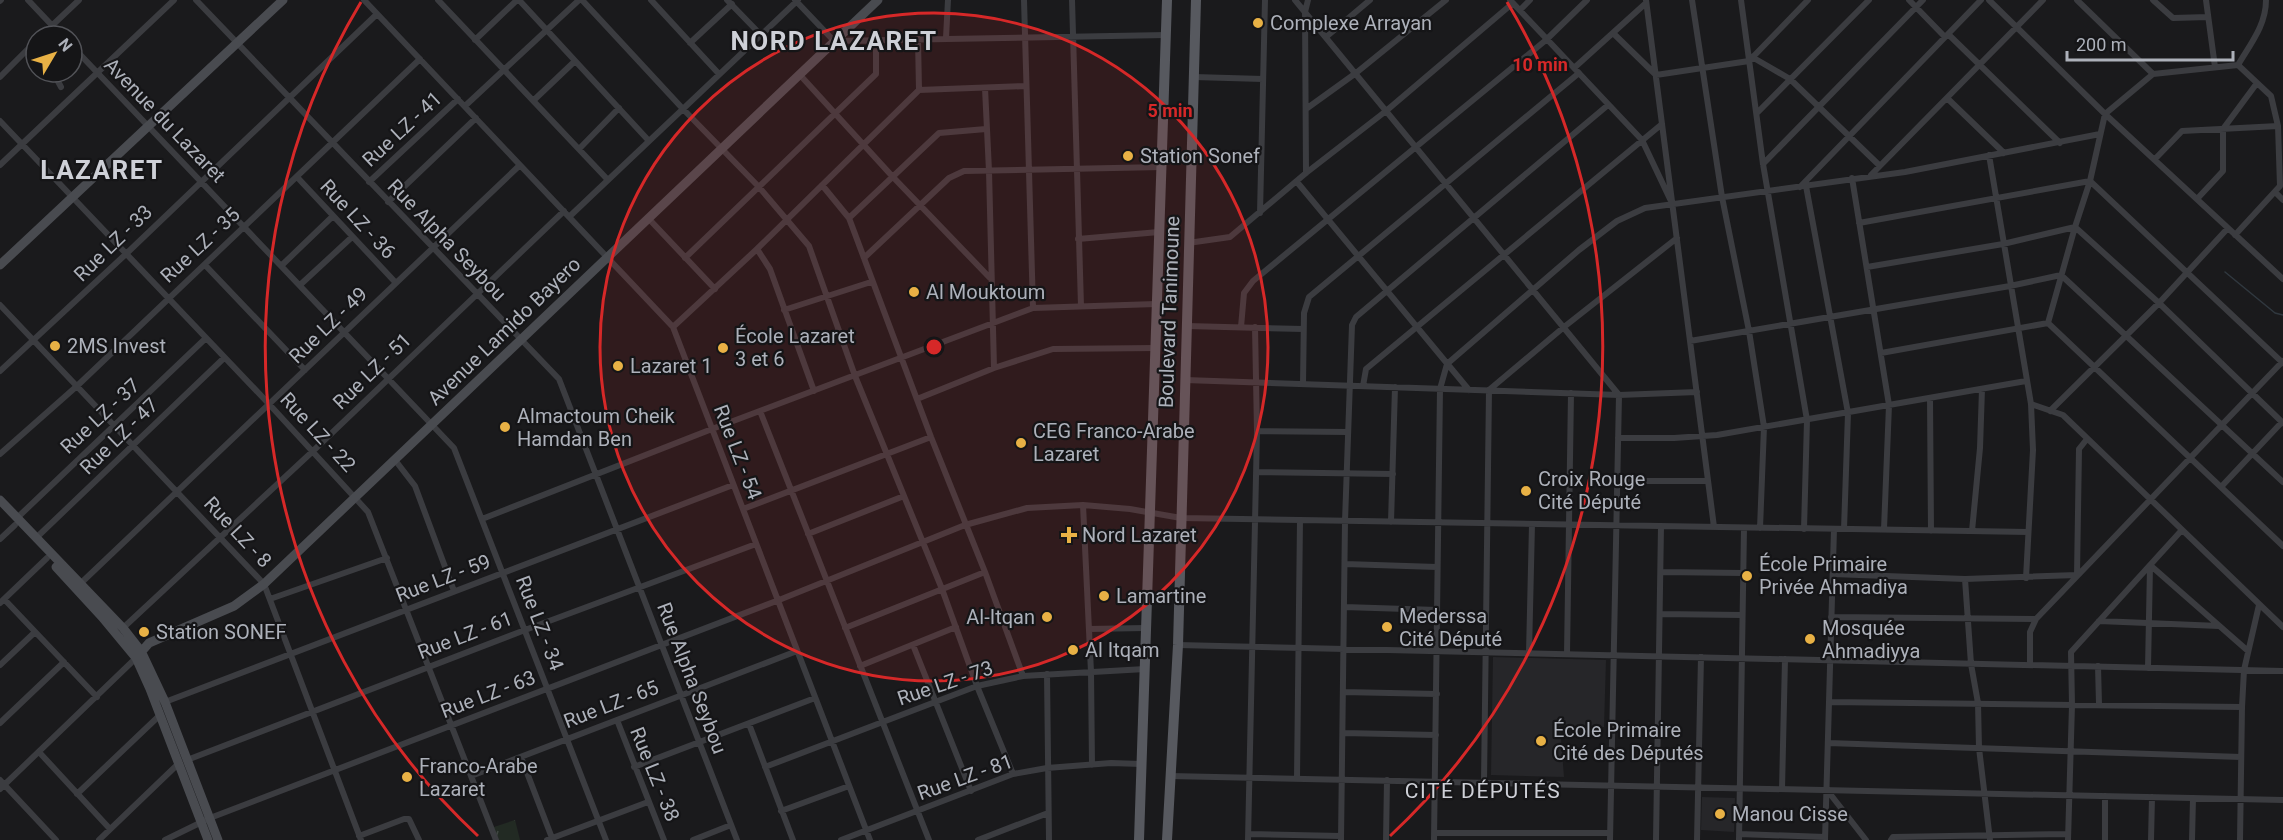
<svg xmlns="http://www.w3.org/2000/svg" width="2283" height="840" font-family="Roboto,sans-serif">
	<defs>
		<pattern id="grass-tufts" width="24" height="20" patternUnits="userSpaceOnUse" patternTransform="scale(1.5)"><rect width="24" height="20" fill="#222a23"/><path d="M3 7l-1-3M5 7V3M7 7l1-3M15 17l-1-3M17 17v-4M19 17l1-3" fill="none" stroke="#3f4641"/></pattern>
	</defs>
	<rect width="100%" height="100%" fill="#1a1a1c"/>
	<!-- built -->
	<path fill="#262629" d="M 1493,657 L 1606,660 L 1604,727 L 1560,726 L 1564,777 L 1491,775 Z
		M 1702,797 L 1735,798 L 1734,832 L 1701,830 Z"/>
	<!-- grass -->
	<path fill="url(#grass-tufts)" d="M 515,820 L 520,840 L 496,840 L 491,828 Z"/>
	<g fill="none" stroke-linecap="round" stroke-linejoin="round">
		<!-- stream -->
		<path stroke="#30383f" stroke-width="1.5" d="M 2225,272 L 2275,313 L 2283,315"/>
		<!-- street -->
		<path stroke="#3b3c40" stroke-width="6" d="M 28,0 L 62,36
			M 196,0 L 559,379 L 737,840
			M 364,0 L 673,327 L 870,840
			M 438,0 L 608,180
			M 519,0 L 649,141
			M 582,0 L 683,109 L 759,187 L 809,246 L 855,376 L 942,589 L 977,686 L 1013,774
			M 651,0 L 719,74
			M 727,0 L 761,35
			M 795,0 L 834,41 L 1166,35
			M 1024,0 L 1033,308
			M 1072,0 L 1081,306
			M 1295,0 L 1619,395 L 1610,840
			M 1510,0 L 1642,140 L 1670,199
			M 1646,0 L 1714,527
			M 1692,0 L 1722,197 L 1749,331 L 1764,427 L 1760,528
			M 1741,0 L 1763,164 L 1807,420 L 1804,529
			M 1909,0 L 1945,37
			M 1989,0 L 2105,114 L 2283,279
			M 2077,0 L 2153,74
			M 2153,0 L 2173,18 L 2208,17
			M 2206,0 L 2215,67
			M 0,1 L 1,0
			M 1520,10 L 1530,0
			M 1613,33 L 1656,75 L 1749,61 L 1808,0
			M 1948,34 L 2060,143
			M 41,36 L 79,0
			M 1326,37 L 1370,0
			M 946,38 L 948,0
			M 918,39 L 919,90
			M 475,40 L 517,0
			M 690,43 L 732,4
			M 72,46 L 454,448 L 606,840
			M 1752,57 L 1790,79 L 1880,166
			M 2238,65 L 2271,96 L 2278,126
			M 2238,65 C 2251,43 2266,25 2266,0
			M 1574,68 L 1646,3
			M 53,72 L 61,87
			M 800,75 L 892,176 L 990,278
			M 0,77 L 36,41
			M 1194,77 L 1263,79
			M 985,88 L 989,171 L 994,368
			M 1947,98 L 2004,153
			M 534,100 L 575,61
			M 465,106 L 579,0
			M 1306,109 L 1356,73 L 1446,0
			M 1757,113 L 1869,0
			M 0,121 L 269,404 L 368,512 L 496,840
			M 579,149 L 619,108
			M 1989,155 L 2031,404 L 2033,450 L 2026,578
			M 2155,159 L 2182,131 L 2278,126 L 2280,186 L 2235,235
			M 1763,164 L 1923,0
			M 0,165 L 174,0
			M 1306,173 L 1305,12 L 1308,0
			M 1871,175 L 2043,0
			M 297,177 L 396,283
			M 1852,178 L 1889,405 L 1884,529
			M 369,182 L 458,99
			M 1297,182 L 1469,390
			M 822,185 L 849,218 L 931,437 L 985,572 L 1023,676
			M 1806,186 L 1848,413 L 1844,529
			M 1800,187 L 1981,0
			M 2275,192 L 2283,200
			M 2197,199 L 2223,171 L 2223,129 L 2257,83
			M 388,202 L 476,118
			M 1260,213 L 1265,0
			M 569,217 L 798,0
			M 849,218 L 939,133 L 986,129
			M 649,219 L 715,289
			M 1859,223 L 2090,181 L 2283,363
			M 1078,239 L 1159,232
			M 1188,243 L 1230,237 L 1306,173 L 1386,111 L 1513,3
			M 757,249 L 770,269 L 814,391
			M 685,258 L 876,74 L 876,41
			M 864,258 L 949,178 L 964,171 L 1162,167
			M 205,265 L 305,370
			M 281,266 L 333,216
			M 1867,267 L 2003,244 L 2075,227 L 2159,303 L 2283,423
			M 300,285 L 352,237
			M 0,305 L 264,584 L 361,840
			M 784,310 L 871,282
			M 2048,323 L 2075,227 L 2090,181 L 2105,114 L 2153,74 L 2238,65
			M 2048,323 L 2283,546
			M 1187,326 L 1303,329
			M 673,327 L 757,249 L 919,90 L 1026,86
			M 1241,327 L 1244,293 L 1253,281 L 1546,40 L 1587,0
			M 1690,341 L 2010,286 L 2061,275 L 2283,482
			M 1881,353 L 2048,323
			M 0,371 L 127,253 L 377,14
			M 1185,380 L 1619,395 L 1697,392
			M 1303,384 L 1304,313 L 1309,297 L 1579,73
			M 1363,386 L 1366,369 L 1662,124
			M 1930,398 L 1931,531
			M 917,399 L 994,368 L 1053,349 L 1155,348
			M 2031,404 L 2063,415 L 2283,627
			M 760,411 L 929,840
			M 2050,411 L 2159,303 L 2228,228
			M 1257,431 L 1348,432
			M 1618,438 L 1674,438 L 1717,435 L 2026,381
			M 0,454 L 77,386 L 420,59
			M 395,460 L 415,486 L 454,591
			M 1256,472 L 1393,474
			M 1618,481 L 1708,481
			M 2221,487 L 2282,422
			M 1083,505 L 1091,672 L 1092,765
			M 743,509 L 931,437
			M 17,518 L 206,338
			M 482,519 L 712,429 L 1033,308 L 1156,304
			M 1391,522 L 1395,387
			M 1972,531 L 1980,448 L 1982,389
			M 808,534 L 904,496
			M 36,538 L 224,358
			M 0,539 L 15,525
			M 1345,564 L 1437,567
			M 2150,565 L 2248,651
			M 1661,572 L 1743,573
			M 1833,574 L 1965,579 L 2077,575 L 2079,449 L 2087,439
			M 1965,579 L 1971,664 L 1978,703 L 1979,748 L 1990,840
			M 80,584 L 520,165
			M 4,599 L 97,697
			M 270,599 L 387,558
			M 0,603 L 47,558
			M 1344,607 L 1437,610
			M 1660,614 L 1742,615
			M 1831,617 L 2036,619 L 2283,361
			M 2099,621 L 2219,626
			M 123,628 L 313,451 L 564,211
			M 845,628 L 985,572
			M 1089,629 L 1145,628
			M 913,645 L 971,791
			M 1178,645 L 2283,671
			M 1529,653 L 1532,524
			M 1567,654 L 1571,393
			M 0,665 L 35,632
			M 2030,665 L 2030,632 L 2036,619
			M 860,666 L 956,627
			M 2098,666 L 2099,704
			M 2148,668 L 2150,566
			M 1047,674 L 1049,840
			M 1343,692 L 1437,694
			M 165,702 L 733,485
			M 1829,702 L 2242,707
			M 617,720 L 664,840
			M 0,723 L 64,662
			M 749,724 L 793,840
			M 1343,733 L 1436,735
			M 1828,743 L 2241,757
			M 39,752 L 110,829
			M 521,757 L 552,838
			M 187,760 L 525,630 L 756,544
			M 634,767 L 815,698
			M 765,767 L 977,686 L 1023,676 L 1145,669
			M 471,776 L 797,651
			M 1170,776 L 2283,800
			M 1297,778 L 1300,520
			M 0,780 L 56,840
			M 1484,782 L 1489,390 L 1564,327 L 1677,238
			M 0,789 L 136,658
			M 1782,789 L 1785,659
			M 1827,790 L 1866,840
			M 77,794 L 160,715
			M 781,811 L 849,786
			M 1434,833 L 1610,833
			M 1249,834 L 1341,836
			M 1739,834 L 1825,837
			M 359,836 L 404,819 L 409,819 L 419,840
			M 99,840 L 178,764
			M 165,840 L 210,818 L 779,600 L 965,525 L 1027,508 L 1083,505 L 1130,509 L 1181,518 L 2028,532
			M 547,840 L 648,802
			M 693,840 L 731,825
			M 841,840 L 1013,774 L 1047,768 L 1111,763 L 1141,764
			M 978,840 L 1048,813
			M 1248,840 L 1257,431 L 1255,327
			M 1341,840 L 1345,521 L 1352,325 L 1356,317 L 1608,105
			M 1386,840 L 1387,780
			M 1434,840 L 1440,389 L 1447,364 L 1579,250 L 1617,221 L 1645,208 L 1905,172 L 2100,134
			M 1656,840 L 1661,526
			M 1697,840 L 1701,657
			M 1739,840 L 1744,528
			M 1825,840 L 1834,529
			M 1891,840 L 1893,837 L 2068,834
			M 2068,840 L 2072,705 L 2071,652 L 2181,531
			M 2105,840 L 2105,796
			M 2151,840 L 2152,797
			M 2192,840 L 2193,798
			M 2240,840 L 2242,707 L 2244,670 L 2259,605"/>
		<!-- secondary -->
		<path stroke="#494b50" stroke-width="9" d="M 0,265 L 283,0
			M 0,500 L 123,628 L 141,651 L 165,702 L 218,840
			M 56,567 L 102,617 L 136,658 L 150,689 L 208,840
			M 136,658 L 149,643 L 234,606 L 264,584 L 878,0"/>
		<!-- primary -->
		<path stroke="#57595f" stroke-width="10" d="M 1139,840 L 1167,0
			M 1167,840 L 1178,645 L 1196,0"/>
	</g>
	<!-- distance rings -->
	<circle cx="934" cy="347" r="334" fill="#d62828" fill-opacity=".12"/>
	<g fill="none" stroke="#d62828" stroke-width="3">
		<circle cx="934" cy="347" r="334"/>
		<path d="M478 836A669 669 0 0 1 361 2M1507 2A669 669 0 0 1 1390 836"/>
	</g>
	<!-- markers -->
	<g fill="#e8b145" stroke="#151517" stroke-width="2">
		<circle cx="1258" cy="23" r="6"/>
		<circle cx="1128" cy="156" r="6"/>
		<circle cx="914" cy="292" r="6"/>
		<circle cx="55" cy="346" r="6"/>
		<circle cx="723" cy="348" r="6"/>
		<circle cx="618" cy="366" r="6"/>
		<circle cx="505" cy="427" r="6"/>
		<circle cx="1021" cy="443" r="6"/>
		<circle cx="1526" cy="491" r="6"/>
		<path d="M1066 526h6v6h6v6h-6v6h-6v-6h-6v-6h6z"/>
		<circle cx="1747" cy="576" r="6"/>
		<circle cx="1104" cy="596" r="6"/>
		<circle cx="1047" cy="617" r="6"/>
		<circle cx="1387" cy="627" r="6"/>
		<circle cx="144" cy="632" r="6"/>
		<circle cx="1810" cy="639" r="6"/>
		<circle cx="1073" cy="650" r="6"/>
		<circle cx="1541" cy="741" r="6"/>
		<circle cx="407" cy="777" r="6"/>
		<circle cx="1720" cy="814" r="6"/>
	</g>
	<g text-anchor="middle" stroke-width="4.5" stroke-linejoin="round" paint-order="stroke">
		<!-- poi labels -->
		<g font-size="20" fill="#adb1ba" stroke="#151517" text-anchor="start">
			<text x="1270" y="30">Complexe Arrayan</text>
			<text x="1140" y="163">Station Sonef</text>
			<text x="926" y="299">Al Mouktoum</text>
			<text x="735" y="343">École Lazaret<tspan x="735" dy="23">3 et 6</tspan></text>
			<text x="67" y="353">2MS Invest</text>
			<text x="630" y="373">Lazaret 1</text>
			<text x="517" y="423">Almactoum Cheik<tspan x="517" dy="23">Hamdan Ben</tspan></text>
			<text x="1033" y="438">CEG Franco-Arabe<tspan x="1033" dy="23">Lazaret</tspan></text>
			<text x="1538" y="486">Croix Rouge<tspan x="1538" dy="23">Cité Député</tspan></text>
			<text x="1082" y="542">Nord Lazaret</text>
			<text x="1759" y="571">École Primaire<tspan x="1759" dy="23">Privée Ahmadiya</tspan></text>
			<text x="1116" y="603">Lamartine</text>
			<text x="1399" y="623">Mederssa<tspan x="1399" dy="23">Cité Député</tspan></text>
			<text x="1035" y="624" text-anchor="end">Al-Itqan</text>
			<text x="1822" y="635">Mosquée<tspan x="1822" dy="23">Ahmadiyya</tspan></text>
			<text x="156" y="639">Station SONEF</text>
			<text x="1085" y="657">Al Itqam</text>
			<text x="1553" y="737">École Primaire<tspan x="1553" dy="23">Cité des Députés</tspan></text>
			<text x="419" y="773">Franco-Arabe<tspan x="419" dy="23">Lazaret</tspan></text>
			<text x="1732" y="821">Manou Cisse</text>
		</g>
		<!-- street labels -->
		<g font-size="20" fill="#adb1ba" stroke="#151517">
			<text transform="translate(165 120) rotate(46)" y="7">Avenue du Lazaret</text>
			<text transform="translate(402 129) rotate(-43)" y="7">Rue LZ - 41</text>
			<text transform="translate(358 219) rotate(47)" y="7">Rue LZ - 36</text>
			<text transform="translate(447 240) rotate(46)" y="7">Rue Alpha Seybou</text>
			<text transform="translate(113 243) rotate(-44)" y="7">Rue LZ - 33</text>
			<text transform="translate(200 245) rotate(-43)" y="7">Rue LZ - 35</text>
			<text transform="translate(1169 312) rotate(-88)" y="7">Boulevard Tanimoune</text>
			<text transform="translate(328 325) rotate(-44)" y="7">Rue LZ - 49</text>
			<text transform="translate(504 331) rotate(-44)" y="7">Avenue Lamido Bayero</text>
			<text transform="translate(372 371) rotate(-44)" y="7">Rue LZ - 51</text>
			<text transform="translate(100 416) rotate(-43)" y="7">Rue LZ - 37</text>
			<text transform="translate(318 432) rotate(47)" y="7">Rue LZ - 22</text>
			<text transform="translate(119 436) rotate(-44)" y="7">Rue LZ - 47</text>
			<text transform="translate(738 452) rotate(69)" y="7">Rue LZ - 54</text>
			<text transform="translate(238 532) rotate(47)" y="7">Rue LZ - 8</text>
			<text transform="translate(443 578) rotate(-21)" y="7">Rue LZ - 59</text>
			<text transform="translate(540 623) rotate(69)" y="7">Rue LZ - 34</text>
			<text transform="translate(465 635) rotate(-21)" y="7">Rue LZ - 61</text>
			<text transform="translate(692 678) rotate(69)" y="7">Rue Alpha Seybou</text>
			<text transform="translate(945 683) rotate(-19)" y="7">Rue LZ - 73</text>
			<text transform="translate(488 694) rotate(-21)" y="7">Rue LZ - 63</text>
			<text transform="translate(611 704) rotate(-21)" y="7">Rue LZ - 65</text>
			<text transform="translate(655 774) rotate(68)" y="7">Rue LZ - 38</text>
			<text transform="translate(965 777) rotate(-20)" y="7">Rue LZ - 81</text>
		</g>
		<!-- neighbourhood labels -->
		<g font-size="21" letter-spacing="1.5" fill="#ced0d7" stroke="#151517">
			<text x="1483" y="798">CITÉ DÉPUTÉS</text>
		</g>
		<!-- district labels -->
		<g font-size="26" font-weight="bold" letter-spacing="1.5" fill="#ced0d7" stroke="#151517">
			<text x="834" y="50">NORD LAZARET</text>
			<text x="102" y="179">LAZARET</text>
		</g>
	</g>
	<circle cx="934" cy="347" r="9" fill="#d62828" stroke="#151517" stroke-width="3"/>
	<g font-size="18" text-anchor="middle" font-weight="bold" fill="#d62828" stroke="#151517" stroke-width="4.5" stroke-linejoin="round" paint-order="stroke">
		<text x="1540" y="71">10 min</text>
		<text x="1170" y="117">5 min</text>
	</g>
	<!-- north arrow -->
	<g transform="translate(54 54) rotate(51)"><circle r="28" fill="#151517" stroke="#525358" stroke-width="1.5"/>
	<path d="M0-4.5L10 22L0 15L-10 22Z" fill="#e8b145"/>
	<text y="-9" font-size="16" font-weight="bold" text-anchor="middle" fill="#adb1ba">N</text>
	</g>
	<!-- scale -->
	<path d="M2067 51v9h166v-9" fill="none" stroke="#adb1ba" stroke-width="3"/>
	<text x="2076" y="51" font-size="18" fill="#adb1ba" stroke="#151517" stroke-width="4.5" paint-order="stroke">200 m</text>
</svg>
